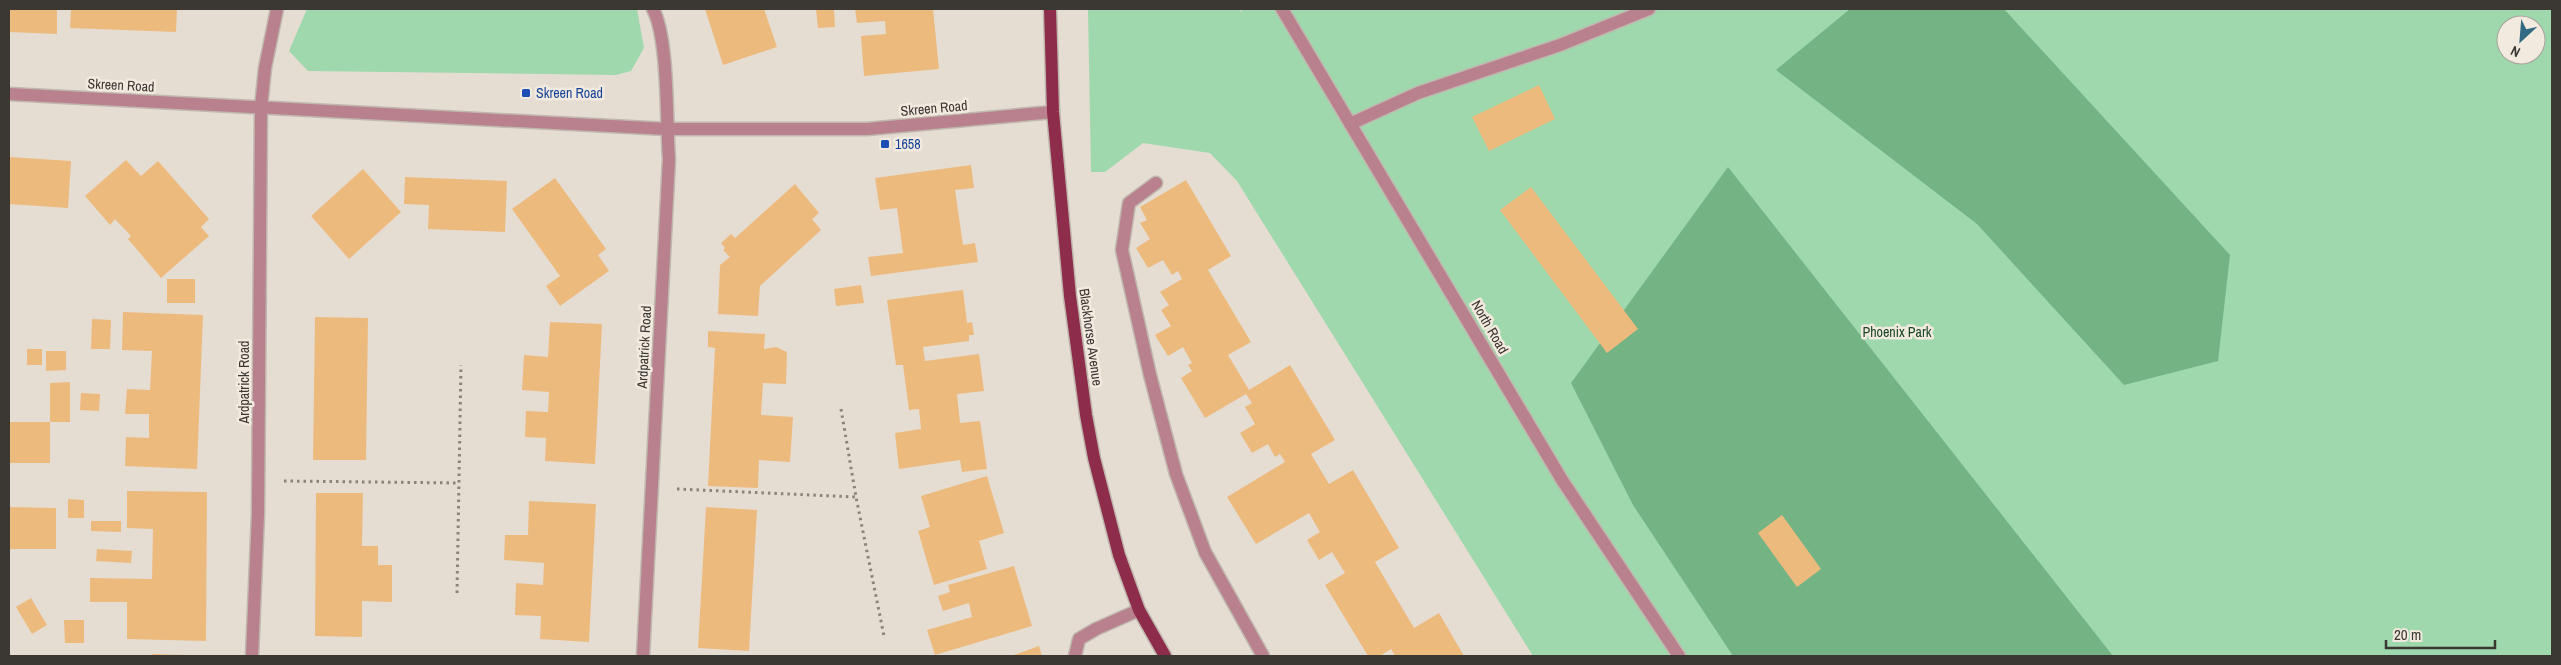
<svg xmlns="http://www.w3.org/2000/svg" width="2561" height="665" font-family="'Archivo Narrow',sans-serif">
	<rect width="100%" height="100%" fill="#e6ddd2"/>
	<!-- green -->
	<path fill="#9ed8ac" fill-rule="evenodd" d="M 307,9 L 637,9 L 644,48 L 631,71 L 616,75 L 308,71 L 289,51 Z
		M 1088,9 L 1239,9 L 1242,13 L 1241,9 L 2552,9 L 2552,656 L 1533,656 L 1237,181 L 1210,153 L 1143,143 L 1105,172 L 1091,172 ZM 2506,25 L 2536,25 L 2536,55 L 2506,55 Z"/>
	<!-- forest -->
	<path fill="#74b484" d="M 1850,9 L 2004,9 L 2230,255 L 2218,361 L 2124,385 L 1977,224 L 1776,70 Z
		M 1728,167 L 2113,656 L 1733,656 L 1633,505 L 1571,383 Z"/>
	<!-- building -->
	<path fill="#edba7e" d="M 9,9 L 57,9 L 57,34 L 9,32 Z
		M 71,9 L 177,9 L 176,32 L 70,28 Z
		M 705,9 L 764,9 L 777,47 L 723,65 Z
		M 816,9 L 834,9 L 835,27 L 818,28 Z
		M 855,9 L 933,9 L 939,69 L 864,76 L 861,36 L 886,34 L 885,21 L 857,23 Z
		M 1539,85 L 1555,119 L 1489,151 L 1472,117 Z
		M 9,157 L 71,161 L 68,208 L 9,204 Z
		M 126,160 L 141,176 L 158,161 L 209,219 L 201,227 L 209,236 L 161,278 L 128,239 L 131,236 L 115,219 L 110,225 L 85,196 Z
		M 971,165 L 974,188 L 955,190 L 963,245 L 975,243 L 978,262 L 871,276 L 868,257 L 903,253 L 897,208 L 880,210 L 875,178 Z
		M 363,169 L 401,212 L 349,259 L 311,216 Z
		M 405,177 L 507,181 L 505,232 L 428,229 L 429,205 L 404,204 Z
		M 555,178 L 606,249 L 598,255 L 609,271 L 560,306 L 546,286 L 560,276 L 512,209 Z
		M 1186,180 L 1231,256 L 1208,270 L 1251,342 L 1228,355 L 1249,390 L 1290,365 L 1335,440 L 1311,454 L 1329,484 L 1353,470 L 1399,548 L 1375,562 L 1414,628 L 1439,613 L 1464,656 L 1395,656 L 1391,649 L 1380,656 L 1368,656 L 1325,585 L 1345,573 L 1332,552 L 1319,560 L 1307,540 L 1320,532 L 1309,513 L 1256,544 L 1227,497 L 1285,462 L 1280,454 L 1275,457 L 1268,444 L 1252,453 L 1240,433 L 1255,424 L 1245,407 L 1252,403 L 1246,394 L 1205,418 L 1181,378 L 1192,371 L 1188,365 L 1192,363 L 1183,347 L 1168,356 L 1155,335 L 1171,326 L 1161,310 L 1169,305 L 1160,292 L 1182,279 L 1178,271 L 1172,275 L 1163,260 L 1148,268 L 1136,248 L 1150,239 L 1140,223 L 1147,220 L 1140,207 Z
		M 795,184 L 819,213 L 812,219 L 821,230 L 760,286 L 758,316 L 718,314 L 720,265 L 730,257 L 723,250 L 725,248 L 721,243 L 731,234 L 735,238 Z
		M 1531,187 L 1638,329 L 1607,353 L 1500,210 Z
		M 167,279 L 195,279 L 195,303 L 167,303 Z
		M 861,285 L 864,303 L 836,306 L 834,289 Z
		M 963,290 L 967,323 L 972,322 L 974,335 L 969,335 L 969,341 L 923,347 L 925,361 L 979,354 L 984,391 L 957,394 L 960,423 L 980,421 L 987,469 L 962,472 L 960,460 L 899,469 L 895,433 L 921,429 L 919,409 L 909,410 L 903,365 L 896,365 L 887,300 Z
		M 123,312 L 203,315 L 197,469 L 125,466 L 126,437 L 149,438 L 149,414 L 125,414 L 127,389 L 150,390 L 152,351 L 122,350 Z
		M 315,317 L 368,318 L 366,460 L 313,460 Z
		M 92,319 L 111,320 L 110,349 L 91,349 Z
		M 550,322 L 602,324 L 595,464 L 545,461 L 546,438 L 525,437 L 526,411 L 548,412 L 549,392 L 522,390 L 524,355 L 548,357 Z
		M 708,331 L 765,334 L 764,349 L 776,347 L 787,352 L 786,384 L 763,383 L 761,415 L 793,417 L 790,462 L 759,460 L 758,488 L 708,486 L 715,348 L 708,347 Z
		M 27,349 L 42,349 L 42,365 L 27,365 Z
		M 46,351 L 66,351 L 66,370 L 46,371 Z
		M 70,382 L 70,422 L 50,422 L 50,383 Z
		M 81,393 L 100,394 L 99,411 L 80,410 Z
		M 9,422 L 50,422 L 50,463 L 9,463 Z
		M 987,476 L 1004,533 L 979,541 L 987,569 L 934,585 L 918,531 L 930,527 L 921,496 Z
		M 127,491 L 207,492 L 206,641 L 127,639 L 127,602 L 90,602 L 90,578 L 152,579 L 153,529 L 127,528 Z
		M 316,493 L 363,493 L 362,546 L 378,546 L 378,565 L 392,565 L 392,602 L 362,601 L 362,637 L 315,636 Z
		M 68,499 L 84,500 L 84,518 L 68,518 Z
		M 529,501 L 596,504 L 589,642 L 540,639 L 541,616 L 515,615 L 516,583 L 543,585 L 544,563 L 504,560 L 505,535 L 528,535 Z
		M 9,507 L 56,508 L 56,549 L 9,549 Z
		M 706,507 L 757,510 L 749,651 L 698,648 Z
		M 1782,515 L 1821,569 L 1797,587 L 1758,533 Z
		M 91,521 L 121,521 L 121,532 L 91,531 Z
		M 97,549 L 132,551 L 131,563 L 96,561 Z
		M 1014,566 L 1032,626 L 935,655 L 927,630 L 972,617 L 969,603 L 943,611 L 938,596 L 950,592 L 948,585 Z
		M 31,598 L 47,625 L 32,634 L 16,607 Z
		M 64,620 L 84,620 L 84,643 L 65,643 Z
		M 1039,646 L 1042,656 L 1011,656 Z
		M 152,654 L 189,655 L 189,656 L 152,656 Z"/>
	<g fill="none" stroke-linecap="round" stroke-linejoin="round">
		<!-- minor casing -->
		<g stroke="#c0b8af" stroke-width="15">
			<path id="minor" d="M 1282,9 L 1562,480 L 1679,656
				M 9,94 L 667,129 L 867,129 L 1053,112
				M 1350,124 L 1418,93 L 1560,45 L 1649,9
				M 1156,183 L 1129,203 L 1122,250 L 1150,375 L 1176,474 L 1205,552 L 1263,656
				M 252,656 L 258,514 L 261,107 L 265,68 L 277,9
				M 643,656 L 669,159 C 666,121 669,40 653,9
				M 1075,656 L 1079,639 L 1096,629 L 1139,610"/>
		</g>
		<!-- major casing -->
		<g stroke="#c0b8af" stroke-width="15">
			<path id="major" d="M 1050,9 L 1053,112 L 1070,296 L 1086,415 L 1094,458 L 1119,555 L 1139,610 L 1165,656"/>
		</g>
		<!-- path -->
		<path stroke="#89837b" stroke-width="3" stroke-dasharray="2.5 4" stroke-linecap="butt" d="M 841,409 L 856,497 L 884,636
			M 284,481 L 459,483
			M 677,489 L 856,497
			M 457,593 L 461,365"/>
		<!-- minor -->
		<use href="#minor" stroke="#b8818d" stroke-width="12"/>
		<!-- major -->
		<use href="#major" stroke="#8e2d4b" stroke-width="12"/>
	</g>
	<!-- markers -->
	<g fill="#1a4fb4" stroke="#f3eadf" stroke-width="2">
		<rect x="521" y="88" width="10" height="10" rx="2.5"/>
		<rect x="880" y="139" width="10" height="10" rx="2.5"/>
	</g>
	<g text-anchor="middle" stroke-width="5" stroke-linejoin="round" paint-order="stroke">
		<!-- street labels -->
		<g font-size="14" fill="#3b3733" stroke="#f3eadf">
			<text transform="translate(121 85) rotate(3)" y="5">Skreen Road</text>
			<text transform="translate(934 108) rotate(-5)" y="5">Skreen Road</text>
			<text transform="translate(1490 327) rotate(60)" y="5">North Road</text>
			<text transform="translate(1091 337) rotate(82)" y="5">Blackhorse Avenue</text>
			<text transform="translate(644 347) rotate(-87)" y="5">Ardpatrick Road</text>
			<text transform="translate(244 382) rotate(-90)" y="5">Ardpatrick Road</text>
		</g>
		<!-- transit labels -->
		<g font-size="14" fill="#164399" stroke="#f3eadf" text-anchor="start">
			<text x="536" y="98">Skreen Road</text>
			<text x="895" y="149">1658</text>
		</g>
		<!-- park labels -->
		<g font-size="14" fill="#154525" stroke="#f3eadf">
			<text x="1897" y="337">Phoenix Park</text>
		</g>
	</g>
	<!-- border -->
	<rect width="2561" height="665" fill="none" stroke="#3b3733" stroke-width="20"/>
	<!-- north arrow -->
	<g transform="translate(2521 40) rotate(206)"><circle r="24" fill="#f3eadf" stroke="#a9a29a"/>
	<path d="M0-4L9 19L0 12L-9 19Z" fill="#326a84"/>
	<text y="-8" font-size="14" font-weight="bold" text-anchor="middle" fill="#3b3733">N</text>
	</g>
	<!-- scale -->
	<path d="M2386 640v8h109v-8" fill="none" stroke="#3b3733" stroke-width="2.5"/>
	<text x="2394" y="640" font-size="15" fill="#3b3733" stroke="#f3eadf" stroke-width="4" paint-order="stroke">20 m</text>
</svg>
